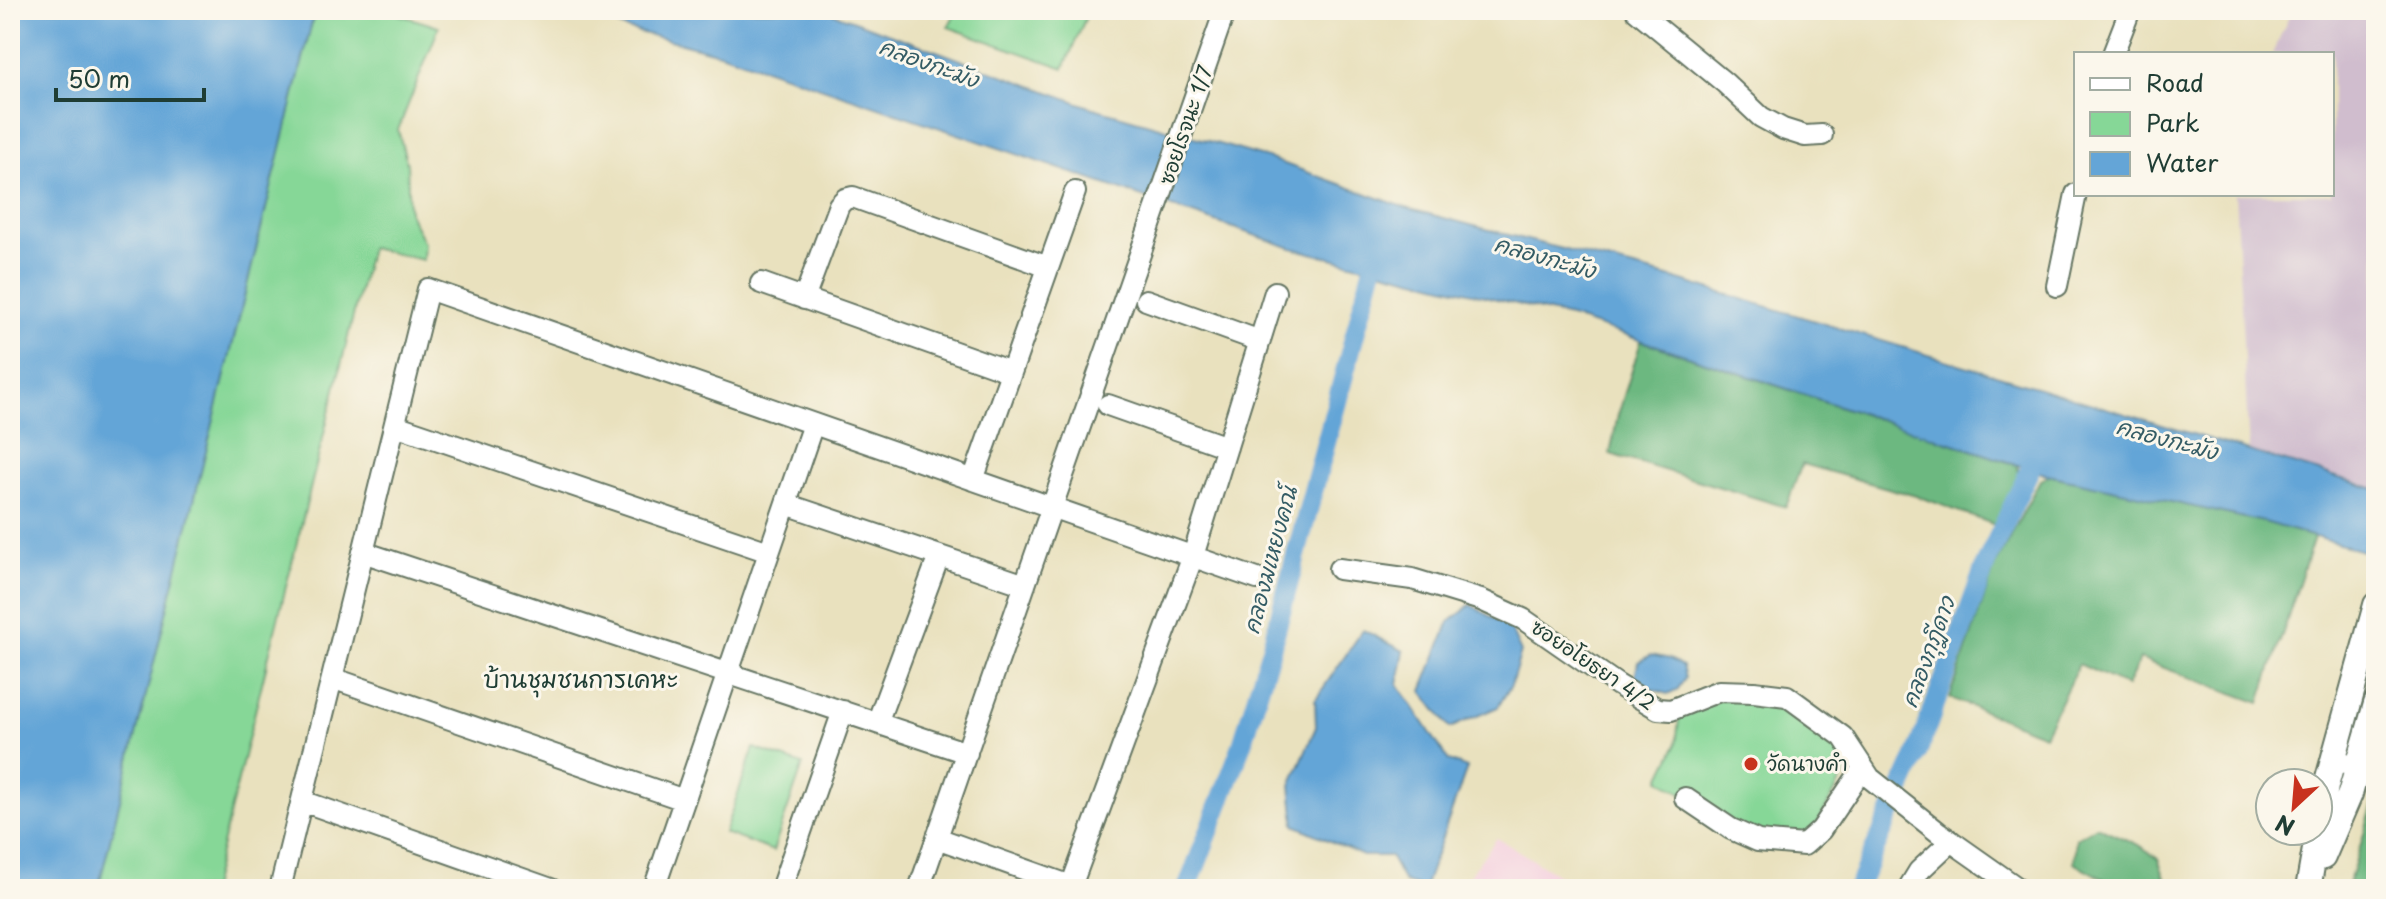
<svg xmlns="http://www.w3.org/2000/svg" width="2386" height="899" font-family="'Playpen Sans','Playpen Sans Thai',sans-serif">
	<rect width="100%" height="100%" fill="#fbf7ec"/>
	<filter id="ink" filterUnits="userSpaceOnUse"><feTurbulence type="fractalNoise" baseFrequency=".0125" numOctaves="2"/><feDisplacementMap in="SourceGraphic" scale="16" xChannelSelector="R" yChannelSelector="G"/><feConvolveMatrix kernelMatrix="1 2 1 2 8 2 1 2 1" color-interpolation-filters="sRGB"/></filter>
	<filter id="wash" filterUnits="userSpaceOnUse"><feTurbulence type="fractalNoise" baseFrequency=".006" numOctaves="4" result="noise"/><feDisplacementMap in="SourceGraphic" scale="32" xChannelSelector="R" yChannelSelector="G"/><feGaussianBlur stdDeviation="1.8" result="paint"/><feColorMatrix in="noise" values="0 0 0 0 0 0 0 0 0 0 0 0 0 0 0 0 0 1.4 0 .05"/><feComposite in="paint" operator="in"/></filter>
	<g filter="url(#wash)">
		<rect width="100%" height="100%" fill="#e9e1be"/>
		<!-- built -->
		<path fill="#f4cfde" d="M 1497,838 L 1581,889 L 1459,889 Z"/>
		<!-- industrial -->
		<path fill="#d0bdce" d="M 2292,10 L 2376,10 L 2376,131 L 2371,147 L 2376,148 L 2376,489 L 2249,452 L 2235,194 L 2332,194 L 2332,54 L 2272,54 Z"/>
		<!-- green -->
		<path fill="#86d797" stroke="#528a66" stroke-width="2" d="M 315,10 L 384,10 L 439,27 L 398,130 L 407,164 L 409,213 L 424,243 L 423,260 L 370,248 L 211,889 L 98,889 Z
			M 957,10 L 1089,10 L 1064,68 L 948,27 Z
			M 1711,694 L 1775,704 L 1837,735 L 1848,768 L 1816,826 L 1798,837 L 1745,833 L 1660,779 L 1676,746 L 1680,709 Z
			M 754,748 L 803,765 L 773,851 L 724,833 Z"/>
		<!-- forest -->
		<path fill="#6cb880" stroke="#467a5a" stroke-width="2" d="M 1641,341 L 2017,465 L 2019,474 L 1995,525 L 1923,498 L 1802,464 L 1786,507 L 1610,454 L 1618,415 Z
			M 2048,475 L 2268,523 L 2314,537 L 2260,703 L 2140,659 L 2127,686 L 2079,664 L 2044,735 L 1950,698 L 1995,566 L 2040,480 Z
			M 2376,800 L 2376,889 L 2347,889 L 2374,801 Z
			M 2096,826 L 2141,846 L 2158,859 L 2168,886 L 2167,889 L 2122,889 L 2074,863 L 2076,838 Z"/>
		<!-- water -->
		<path fill="#64a5d7" stroke="#427186" stroke-width="2" d="M 10,10 L 315,10 L 98,889 L 10,889 Z
			M 581,10 L 824,10 L 1090,107 L 1271,159 L 1406,208 L 1672,278 L 2376,489 L 2376,555 L 2268,523 L 2048,475 L 1573,318 L 1295,249 L 723,54 L 627,29 Z
			M 1471,605 L 1510,628 L 1521,652 L 1511,685 L 1498,707 L 1450,728 L 1422,691 L 1449,622 Z
			M 1363,630 L 1404,651 L 1398,684 L 1449,761 L 1467,768 L 1424,888 L 1404,882 L 1390,856 L 1363,856 L 1295,825 L 1291,785 L 1316,727 L 1315,700 Z
			M 1651,655 L 1670,659 L 1682,666 L 1685,678 L 1678,689 L 1668,694 L 1648,688 L 1635,678 L 1638,662 Z"/>
		<g fill="none" stroke-linecap="round" stroke-linejoin="round">
			<!-- canal -->
			<path stroke="#64a5d7" stroke-width="20" d="M 1187,889 L 1241,748 L 1271,649 L 1379,244
				M 1857,889 L 1917,754 L 1987,561 L 2041,446"/>
		</g>
	</g>
	<g filter="url(#ink)">
		<g fill="none" stroke-linecap="round" stroke-linejoin="round">
			<!-- minor casing -->
			<g stroke="#667664" stroke-width="24">
				<path id="minor" d="M 1636,10 L 1725,83 L 1761,117 L 1783,129 L 1805,136 L 1822,135
					M 2113,54 L 2130,10
					M 761,283 L 1011,372
					M 2057,286 L 2076,194
					M 804,299 L 839,205 L 845,199 L 853,197 L 1048,267
					M 1146,300 L 1260,341
					M 1108,405 L 1227,447
					M 395,425 L 769,552
					M 973,480 L 1075,192
					M 786,504 L 1025,585
					M 363,552 L 967,753
					M 1339,569 L 1412,579 L 1481,600 L 1523,619 L 1618,685 L 1658,709 L 1671,710 L 1719,691 L 1754,692 L 1787,696 L 1843,737 L 1870,778 L 1938,832 L 2019,889
					M 332,678 L 684,800
					M 877,723 L 939,556
					M 2334,760 L 2376,771
					M 1685,798 L 1731,829 L 1758,841 L 1804,845 L 1821,830 L 1863,768
					M 302,801 L 551,889
					M 937,838 L 1071,886
					M 280,889 L 428,289 L 1257,579
					M 654,889 L 813,424
					M 781,889 L 843,711
					M 919,889 L 1225,10
					M 1070,889 L 1193,556 L 1275,292
					M 1908,889 L 1919,871 L 1951,841"/>
			</g>
			<!-- tertiary casing -->
			<g stroke="#667664" stroke-width="28">
				<path id="tertiary" d="M 2323,857 L 2350,794 L 2376,704
					M 2308,889 L 2326,786 L 2376,605"/>
			</g>
			<!-- minor -->
			<use href="#minor" stroke="#fff" stroke-width="20"/>
			<!-- tertiary -->
			<use href="#tertiary" stroke="#fff" stroke-width="24"/>
		</g>
	</g>
	<!-- markers -->
	<circle fill="#c8321e" stroke="#fbf7ec" stroke-width="3" cx="1751" cy="764" r="8"/>
	<g text-anchor="middle" stroke-width="6" stroke-linejoin="round" paint-order="stroke">
		<!-- street labels -->
		<g font-size="20" fill="#1f3d34" stroke="#fbf7ec">
			<text transform="translate(1186 125) rotate(-71)" y="7">ซอยโรจนะ 1/7</text>
			<text transform="translate(1593 665) rotate(34)" y="7">ซอยอโยธยา 4/2</text>
		</g>
		<!-- poi labels -->
		<g font-size="20" fill="#1f3d34" stroke="#fbf7ec" text-anchor="start">
			<text x="1767" y="771">วัดนางคำ</text>
		</g>
		<!-- water labels -->
		<g font-size="22" font-style="italic" fill="#345c65" stroke="#fbf7ec">
			<text transform="translate(929 63) rotate(20)" y="8">คลองกะมัง</text>
			<text transform="translate(1545 257) rotate(16)" y="8">คลองกะมัง</text>
			<text transform="translate(2167 439) rotate(15)" y="8">คลองกะมัง</text>
			<text transform="translate(1270 560) rotate(-75)" y="8">คลองมเหยงคณ์</text>
			<text transform="translate(1928 652) rotate(-70)" y="8">คลองกุฎีดาว</text>
		</g>
		<!-- quarter labels -->
		<g font-size="24" fill="#1f3d34" stroke="#fbf7ec">
			<text x="581" y="688">บ้านชุมชนการเคหะ</text>
		</g>
	</g>
	<!-- margin -->
	<rect width="2386" height="899" fill="none" stroke="#fbf7ec" stroke-width="40"/>
	<!-- legend -->
	<rect x="2074" y="52" width="260" height="144" fill="#fbf7ec" stroke="#a3ada2" stroke-width="2"/>
	<rect x="2090" y="78" width="40" height="12" fill="#ffffff" stroke="#a3ada2" stroke-width="2"/>
	<text x="2146" y="92" font-size="24" fill="#1f3d34">Road</text>
	<rect x="2090" y="112" width="40" height="24" fill="#86d797" stroke="#a3ada2" stroke-width="2"/>
	<text x="2146" y="132" font-size="24" fill="#1f3d34">Park</text>
	<rect x="2090" y="152" width="40" height="24" fill="#64a5d7" stroke="#a3ada2" stroke-width="2"/>
	<text x="2146" y="172" font-size="24" fill="#1f3d34">Water</text>
	<!-- north arrow -->
	<g transform="translate(2294 807) rotate(206)"><circle r="38" fill="#fbf7ec" stroke="#a3ada2" stroke-width="2"/>
	<path d="M0-6L14 30L0 20L-14 30Z" fill="#c8321e"/>
	<text y="-12" font-size="22" font-weight="bold" text-anchor="middle" fill="#1f3d34">N</text>
	</g>
	<!-- scale -->
	<path d="M56 88v12h148v-12" fill="none" stroke="#1f3d34" stroke-width="4"/>
	<text x="68" y="88" font-size="24" fill="#1f3d34" stroke="#fbf7ec" stroke-width="6" paint-order="stroke">50 m</text>
</svg>
